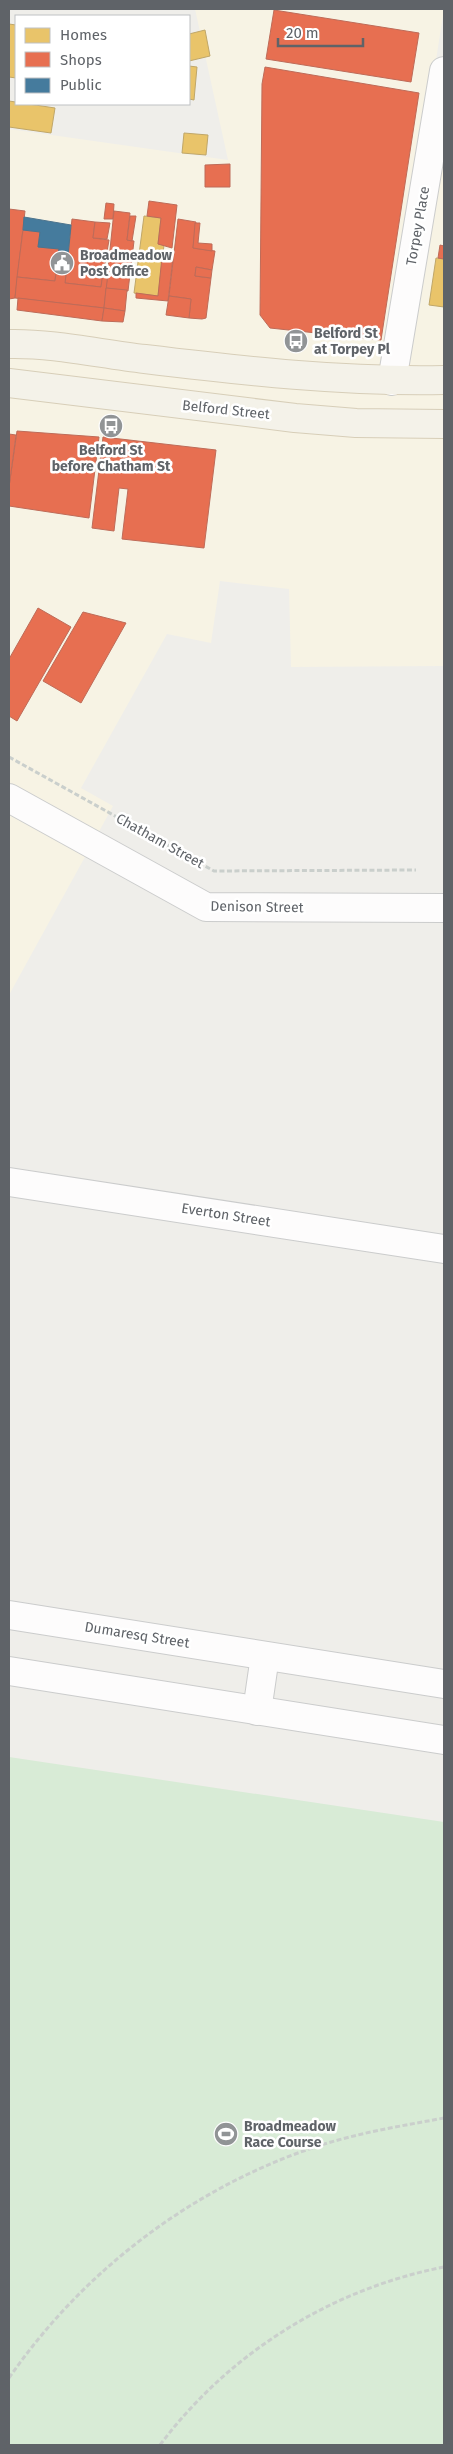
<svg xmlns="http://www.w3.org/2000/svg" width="453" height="2454" viewBox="0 0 453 2454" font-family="'Fira Sans',sans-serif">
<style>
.commercial{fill:#f7f3e4}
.green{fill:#d8ebd6}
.homes{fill:#e9c46a;stroke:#c0a769}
.shops{fill:#e76f51;stroke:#be6b58}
.public{fill:#457b9d;stroke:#4d748d}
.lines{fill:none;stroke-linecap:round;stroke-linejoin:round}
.street-casing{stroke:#cbcccc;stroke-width:30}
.primary-casing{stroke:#d7ceb8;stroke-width:30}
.path{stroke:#cacfcc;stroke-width:3;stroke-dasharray:5 2.5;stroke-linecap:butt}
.street{stroke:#fdfcfc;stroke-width:28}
.primary{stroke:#f4f2e9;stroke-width:28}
.labels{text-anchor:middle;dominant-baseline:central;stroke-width:5;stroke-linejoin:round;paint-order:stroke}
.street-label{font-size:14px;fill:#5f6368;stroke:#fff}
.poi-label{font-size:14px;font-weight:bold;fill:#5f6368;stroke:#fff;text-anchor:start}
</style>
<rect width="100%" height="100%" fill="#efeeea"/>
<!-- commercial -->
<polygon class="commercial" points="195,9 444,9 423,143 444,147 444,666 291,667 289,589 220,581 211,643 167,634 81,788 113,806 9,995 9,129 228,160"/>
<!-- green -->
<polygon class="green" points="9,1757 444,1822 444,2445 9,2445"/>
<!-- homes -->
<g class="homes">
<polygon points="9,24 16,25 16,78 9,77"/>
<polygon points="205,30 210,56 189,61 189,34"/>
<polygon points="189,66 197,67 194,100 189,99"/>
<polygon points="9,101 55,108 51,133 9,127"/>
<polygon points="184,133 208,135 206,155 182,153"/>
<polygon points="144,216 161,218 158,244 164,245 158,296 134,293"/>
<polygon points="436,258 444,259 444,307 429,305"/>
</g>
<!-- shops -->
<g class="shops">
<polygon points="274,10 419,33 411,82 266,59"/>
<polygon points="265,67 419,93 381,340 270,328 260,315 262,84"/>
<polygon points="230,164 230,187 205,187 205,165"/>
<polygon points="149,201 177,205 172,248 158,244 161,218 147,216"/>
<polygon points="106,203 114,204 113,219 104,219"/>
<polygon points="9,209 25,211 15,298 9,299"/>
<polygon points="114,211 130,213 127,240 134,241 128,291 106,288"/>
<polygon points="130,216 136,216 132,241 127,240"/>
<polygon points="72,219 95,222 93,238 109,240 101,287 65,283"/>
<polygon points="178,219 196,222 193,248 215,251 212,270 196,267 195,276 211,278 206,318 202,319 189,318 191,299 169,296"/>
<polygon points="95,222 110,223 107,239 93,238"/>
<polygon points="195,223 200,223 198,243 212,244 212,251 193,248"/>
<polygon points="23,230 40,232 38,247 59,249 55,281 17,277"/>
<polygon points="440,245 444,246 444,259 438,258"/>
<polygon points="162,257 173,258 168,301 136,298 136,293 158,296"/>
<polygon points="57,265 67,266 65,283 101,287 103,272 108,273 104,308 15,298 17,277 55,281"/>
<polygon points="196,267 212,270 211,278 195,276"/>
<polygon points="106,288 127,290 125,311 104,308"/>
<polygon points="169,296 191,299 189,318 166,315"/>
<polygon points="18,298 104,308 102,321 17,310"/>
<polygon points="104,308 125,311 123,322 102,321"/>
<polygon points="17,431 99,437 89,518 9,506 9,487"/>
<polygon points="9,434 16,435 9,487"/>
<polygon points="103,437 216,450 204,548 122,539 128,489 119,488 114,531 92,528"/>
<polygon points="38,608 71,627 17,721 9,716 9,659"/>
<polygon points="83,612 126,623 81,703 43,681"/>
</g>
<!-- public -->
<polygon class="public" points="24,217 71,225 67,266 57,265 59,249 38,247 40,232 23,230"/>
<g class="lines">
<!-- street casing -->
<g class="street-casing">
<g id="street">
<polyline points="392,381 444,71"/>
<polyline points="9,798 206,907 444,908"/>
<polyline points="9,1182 444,1249"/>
<polyline points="9,1615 444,1684"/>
<polyline points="9,1671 444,1740"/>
<polyline points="257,1711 265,1656"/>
</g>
</g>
<!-- primary casing -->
<g class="primary-casing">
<g id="primary">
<path d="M9,344C54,343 100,354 145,359C244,371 344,382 444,380"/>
<polyline points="9,383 295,418 356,423 444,424"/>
</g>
</g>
<!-- path -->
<g class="path">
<polyline points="9,757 214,871 416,870"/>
<path d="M9,2378C83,2271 192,2188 315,2147C357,2133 401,2126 444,2118"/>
<path d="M160,2445C229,2353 331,2289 444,2267"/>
</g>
<!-- street -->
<use href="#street" class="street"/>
<!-- primary -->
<use href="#primary" class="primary"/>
</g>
<!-- icons -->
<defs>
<g id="civic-disc" transform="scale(1.25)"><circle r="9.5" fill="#919496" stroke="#fff"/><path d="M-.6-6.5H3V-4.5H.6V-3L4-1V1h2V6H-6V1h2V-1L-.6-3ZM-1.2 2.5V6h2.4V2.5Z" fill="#fff"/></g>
<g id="bus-disc" transform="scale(1.25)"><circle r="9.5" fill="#919496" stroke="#fff"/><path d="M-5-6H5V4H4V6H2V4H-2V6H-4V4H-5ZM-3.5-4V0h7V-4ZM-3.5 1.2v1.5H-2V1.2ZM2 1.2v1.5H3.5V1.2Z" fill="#fff"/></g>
<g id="stadium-disc" transform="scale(1.25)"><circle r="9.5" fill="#919496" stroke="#fff"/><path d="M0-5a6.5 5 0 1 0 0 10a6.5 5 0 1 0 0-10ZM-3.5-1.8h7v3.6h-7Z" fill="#fff"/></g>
</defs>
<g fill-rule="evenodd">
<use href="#civic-disc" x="62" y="263"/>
<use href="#bus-disc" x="296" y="341"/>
<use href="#bus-disc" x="111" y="426"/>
<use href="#stadium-disc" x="226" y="2134"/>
</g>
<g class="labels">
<!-- street labels -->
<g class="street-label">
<text transform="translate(418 226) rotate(-80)">Torpey Place</text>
<text transform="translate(226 410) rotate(6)">Belford Street</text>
<text transform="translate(160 841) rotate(29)">Chatham Street</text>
<text transform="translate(257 907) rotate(1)">Denison Street</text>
<text transform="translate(226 1215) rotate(9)">Everton Street</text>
<text transform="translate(137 1635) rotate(9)">Dumaresq Street</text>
</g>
<!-- poi labels -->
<g class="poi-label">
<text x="80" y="255">Broadmeadow<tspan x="80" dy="16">Post Office</tspan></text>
<text x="314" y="333">Belford St<tspan x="314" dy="16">at Torpey Pl</tspan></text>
<text x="111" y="450" text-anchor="middle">Belford St<tspan x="111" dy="16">before Chatham St</tspan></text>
<text x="244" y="2126">Broadmeadow<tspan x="244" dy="16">Race Course</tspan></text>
</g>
</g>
<!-- border -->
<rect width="453" height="2454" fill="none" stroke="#5f6368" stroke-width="20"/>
<!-- legend -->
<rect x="15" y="15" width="175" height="90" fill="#ffffff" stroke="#bfc1c3"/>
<rect x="25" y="28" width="25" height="15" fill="#e9c46a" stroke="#bfc1c3"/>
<text x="60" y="40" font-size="15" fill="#5f6368">Homes</text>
<rect x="25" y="52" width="25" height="15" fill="#e76f51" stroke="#bfc1c3"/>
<text x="60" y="65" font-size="15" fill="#5f6368">Shops</text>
<rect x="25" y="78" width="25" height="15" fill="#457b9d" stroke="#bfc1c3"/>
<text x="60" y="90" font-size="15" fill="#5f6368">Public</text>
<!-- scale -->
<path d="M278 38v8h85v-8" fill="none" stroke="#5f6368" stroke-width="2.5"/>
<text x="286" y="38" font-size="15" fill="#5f6368" stroke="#ffffff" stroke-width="4" paint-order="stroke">20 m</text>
</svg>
